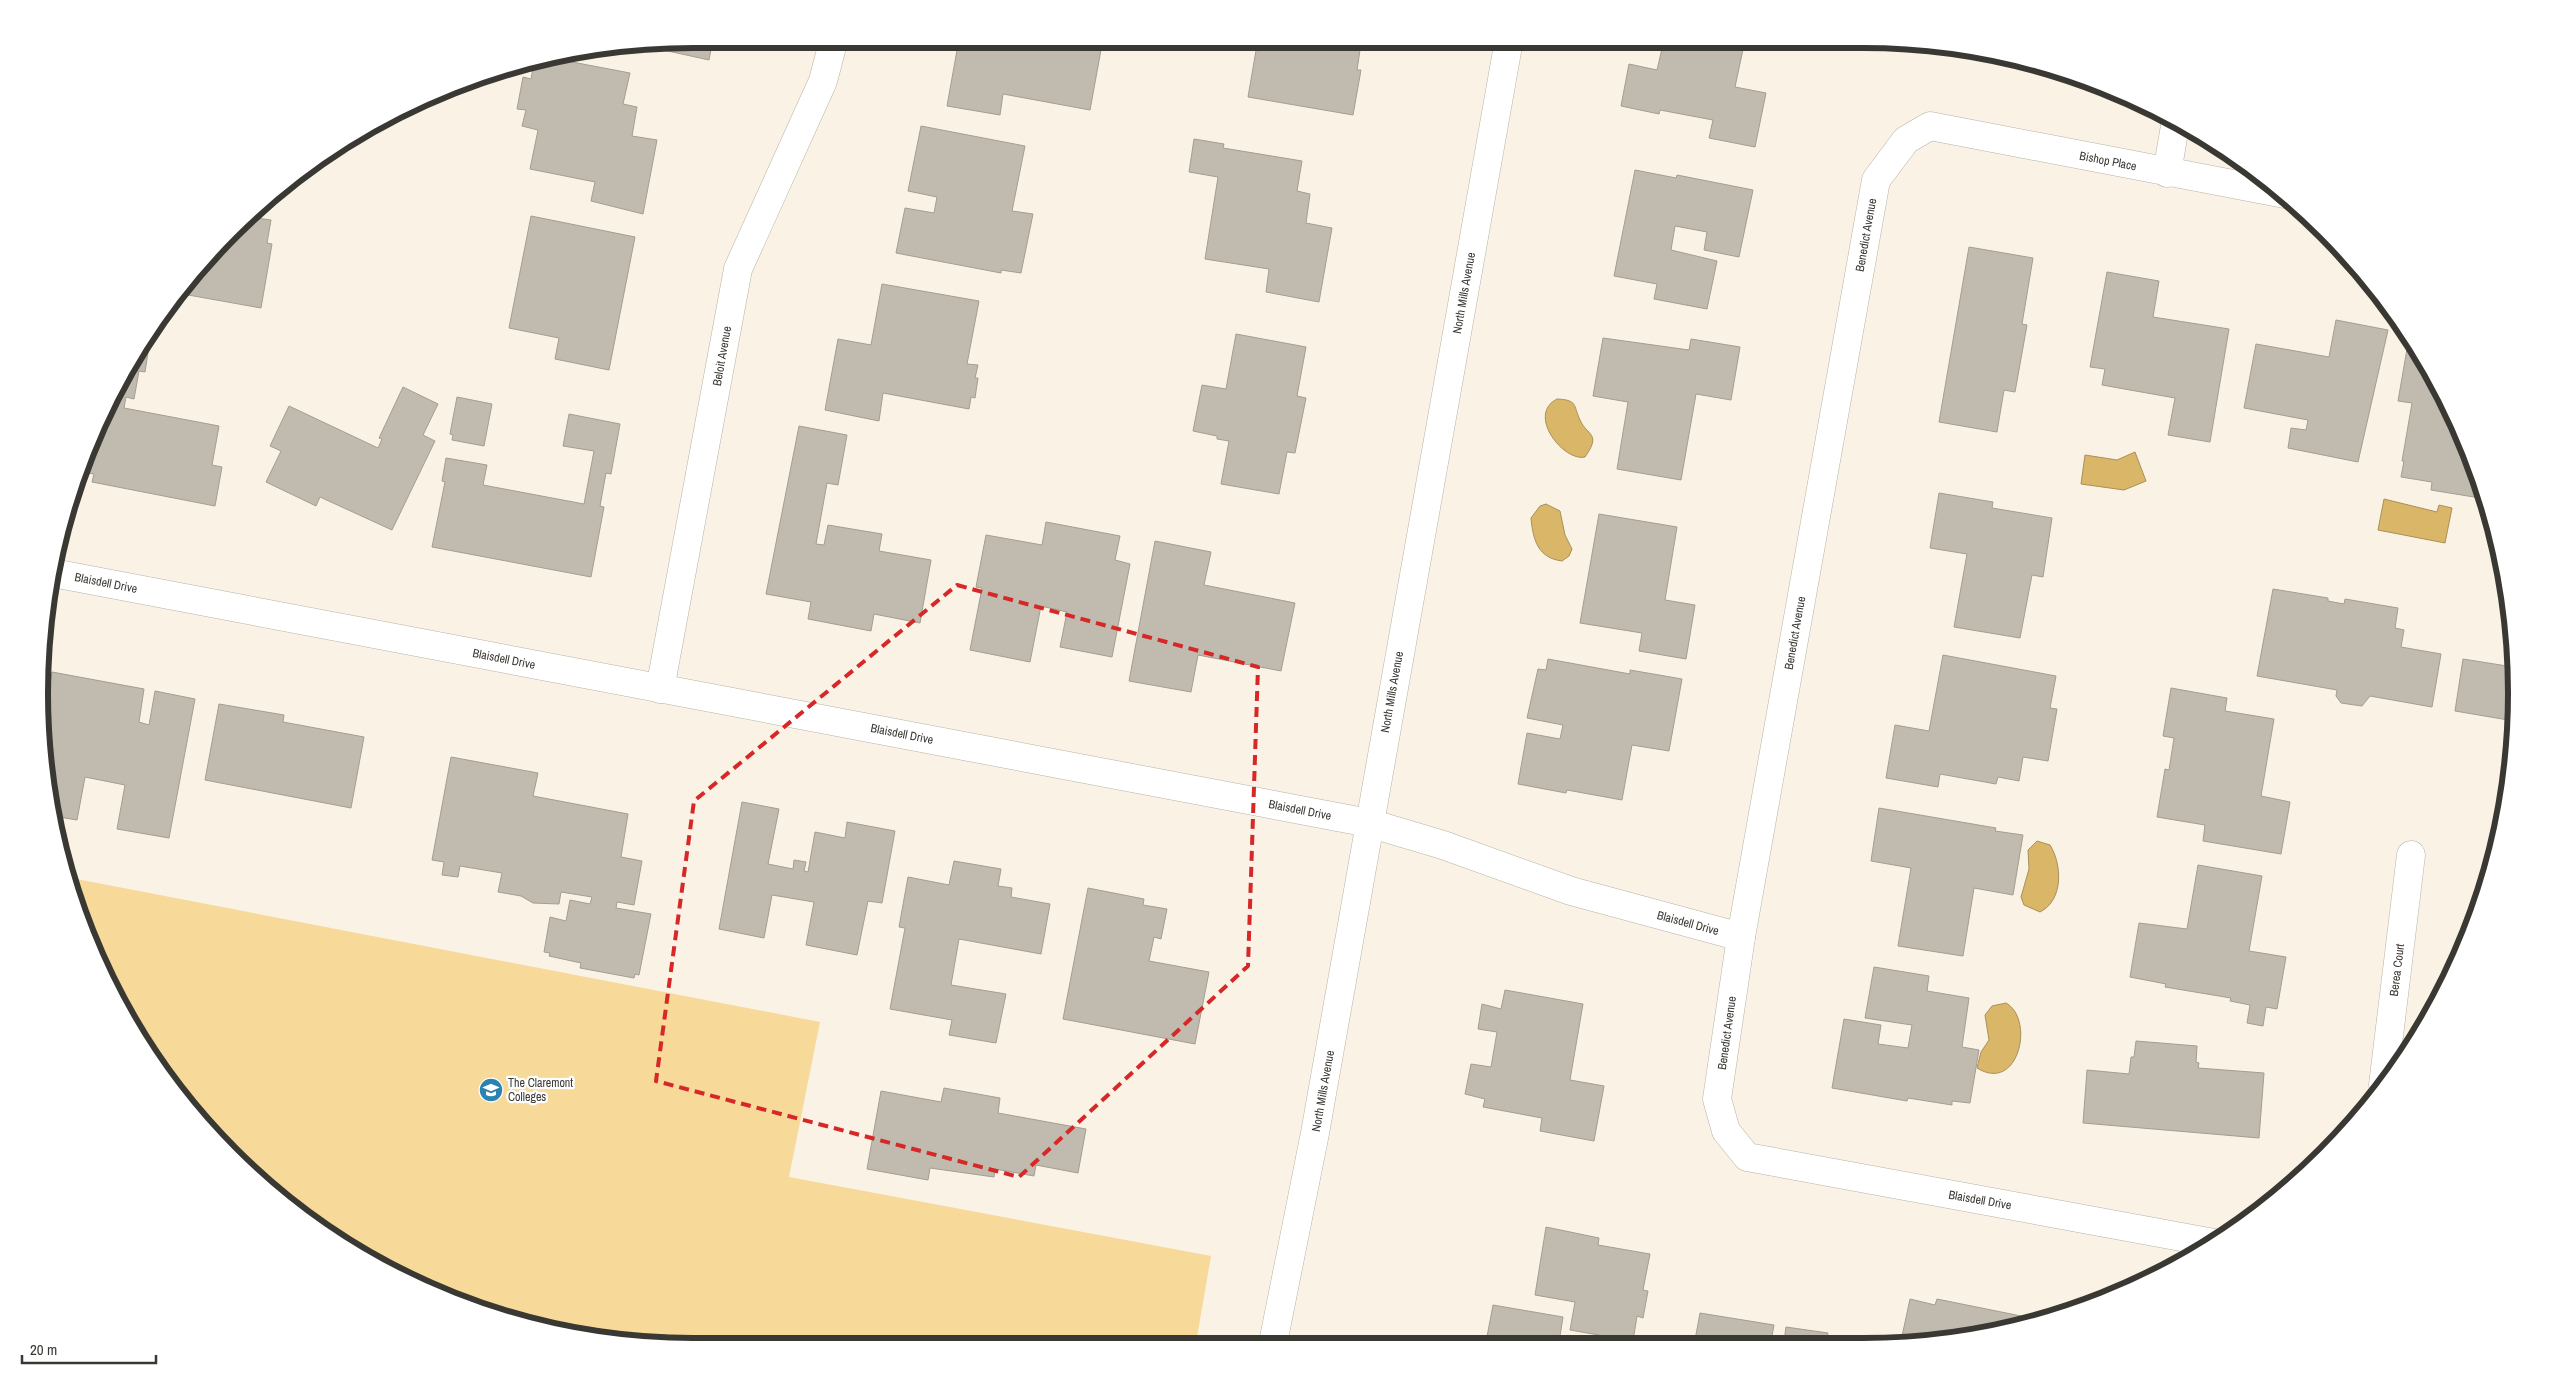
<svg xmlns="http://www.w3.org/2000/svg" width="2556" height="1385" viewBox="0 0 2556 1385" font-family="'Archivo Narrow',sans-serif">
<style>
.green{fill:#f7d999}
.water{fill:#dab668;stroke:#aa9058}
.building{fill:#c1bbaf;stroke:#a39e92}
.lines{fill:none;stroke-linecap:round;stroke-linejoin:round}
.street-casing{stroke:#b8b3a6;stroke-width:29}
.secondary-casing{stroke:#b8b3a6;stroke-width:29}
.street{stroke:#fff;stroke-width:28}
.secondary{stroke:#fff;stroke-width:28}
.marked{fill:none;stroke:#d62828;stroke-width:4;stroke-dasharray:10 6;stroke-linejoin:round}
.labels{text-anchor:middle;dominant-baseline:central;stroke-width:4.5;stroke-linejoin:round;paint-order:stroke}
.street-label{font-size:12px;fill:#3a3833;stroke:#fff}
.poi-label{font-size:12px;fill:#3a3833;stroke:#fff;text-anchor:start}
.rim{fill:none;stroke:#3a3833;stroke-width:6}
</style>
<rect width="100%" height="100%" fill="#f9f2e5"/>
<!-- green -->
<polygon class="green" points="66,877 820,1022 789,1177 1211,1256 1196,1343 650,1345 523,1324 366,1259 294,1211 201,1124 149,1055 89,943"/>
<!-- water -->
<g class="water">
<path d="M1557,399C1578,400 1573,405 1580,420C1587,436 1602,433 1585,457C1564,462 1526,415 1557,399Z"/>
<polygon points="2135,452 2146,481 2124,490 2081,484 2085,455 2117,460"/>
<polygon points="2384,499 2437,512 2439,505 2452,508 2445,543 2378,530"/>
<path d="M1546,504L1560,511L1565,535L1572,549L1569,556L1562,561C1538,558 1533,540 1531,518L1540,506Z"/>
<path d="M2037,841L2050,845C2062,864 2064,900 2040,912L2024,905L2021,897L2029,869L2028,850Z"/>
<path d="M2006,1003C2035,1019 2019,1094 1977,1068L1981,1052L1989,1040L1985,1015L1992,1006Z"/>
</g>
<!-- building -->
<g class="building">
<polygon points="692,39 713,39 709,60 636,44"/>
<polygon points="959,39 1000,42 1001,39 1103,39 1090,110 1003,94 1000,115 947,106"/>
<polygon points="1258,39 1366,40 1364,50 1360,50 1357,70 1361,70 1353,115 1248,97"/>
<polygon points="1664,40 1745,40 1735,87 1766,93 1755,147 1709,138 1713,120 1660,110 1659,114 1621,106 1629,64 1657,70"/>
<polygon points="551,58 630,73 623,104 637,107 632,136 657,140 643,214 591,201 595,182 530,169 538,130 522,126 526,110 517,109 523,77 531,79 534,63 550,66"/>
<polygon points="921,126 1025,146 1012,211 1033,214 1021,273 1001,270 1001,273 896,253 905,208 934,213 937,197 908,191"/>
<polygon points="348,138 347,145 339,144"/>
<polygon points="1194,139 1224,144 1223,148 1302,161 1297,191 1310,194 1306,223 1332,228 1319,302 1266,292 1269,269 1205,259 1218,177 1189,172"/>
<polygon points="1635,170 1676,178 1677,175 1753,190 1739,257 1704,250 1707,232 1675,226 1671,250 1717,261 1707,309 1654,299 1657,284 1614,276"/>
<polygon points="531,216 635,237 609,370 555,359 559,338 509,328"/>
<polygon points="249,217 271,220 267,243 272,244 261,308 177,293 201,261"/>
<polygon points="1969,247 2033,258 2022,324 2027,325 2015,392 2004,390 1997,432 1939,422"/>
<polygon points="2107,272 2159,281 2153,317 2229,329 2210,442 2168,435 2175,398 2102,385 2105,369 2090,367"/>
<polygon points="882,284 979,301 967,364 978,365 975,378 978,378 975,398 971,397 969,409 883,393 879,421 825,410 838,339 871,345"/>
<polygon points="2336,320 2388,330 2358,462 2288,448 2291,428 2306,430 2308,420 2244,408 2256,344 2329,357"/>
<polygon points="152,326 145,372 139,371 134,399 126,397 124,408 219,426 212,465 222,467 215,506 92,482 94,474 81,472 89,442"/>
<polygon points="1236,334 1306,347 1297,396 1306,398 1295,453 1287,452 1279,494 1221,484 1229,441 1217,439 1217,436 1193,431 1202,385 1226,389"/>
<polygon points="1603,338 1689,350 1691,339 1740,347 1731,400 1696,394 1681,480 1617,469 1628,402 1593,396"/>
<polygon points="2407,349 2417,350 2450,403 2486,499 2431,490 2432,482 2401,477 2404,461 2402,461 2412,403 2398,401"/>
<polygon points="403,387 438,404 423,435 435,441 392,530 320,497 316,506 266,482 281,451 270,446 289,406 378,448 382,439 379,438"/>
<polygon points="457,397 492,404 484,446 452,440 453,435 450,434"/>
<polygon points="569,414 620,424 611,474 606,473 600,506 604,507 591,577 432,547 445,482 442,481 446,458 487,465 483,485 584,504 594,451 563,446"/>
<polygon points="799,426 847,435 838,485 827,483 816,544 824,545 828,525 882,534 879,551 931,560 920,623 874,614 871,631 808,619 811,602 766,594"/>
<polygon points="1939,493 1993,502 1992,508 2052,518 2043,577 2032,575 2020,638 1954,627 1967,554 1930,548"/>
<polygon points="1599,514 1677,527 1665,600 1695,605 1686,659 1639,651 1642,633 1580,623"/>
<polygon points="1046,522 1120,536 1115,560 1130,564 1112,657 1060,647 1067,612 1041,606 1030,662 970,650 982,588 976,587 986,535 1042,545"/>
<polygon points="1155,541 1211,552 1204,585 1295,603 1281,671 1198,655 1191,692 1129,681"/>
<polygon points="2273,589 2328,598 2328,601 2344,604 2345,599 2398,608 2395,628 2404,630 2401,647 2441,654 2432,707 2370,696 2362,706 2341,703 2336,696 2337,690 2257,676"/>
<polygon points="2510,649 2516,650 2514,721 2455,711 2463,659 2507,666"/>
<polygon points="1943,655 2056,676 2050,708 2057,709 2048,761 2023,757 2019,781 1998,777 1996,784 1940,774 1938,787 1886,778 1895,725 1929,731"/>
<polygon points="1548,659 1630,674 1630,670 1682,679 1669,751 1632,745 1622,800 1567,790 1566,793 1518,784 1527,733 1560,739 1563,725 1527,718 1538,669 1546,670"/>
<polygon points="52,672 144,689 139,722 149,725 155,691 195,699 169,838 117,829 125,785 85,777 77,820 53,816 40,736"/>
<polygon points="2171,688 2227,698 2225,711 2274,719 2261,796 2290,802 2281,854 2203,841 2205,825 2157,817 2165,769 2169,770 2174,738 2163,736"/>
<polygon points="219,704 284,715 283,722 364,737 351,808 205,780"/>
<polygon points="451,757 538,773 533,796 628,814 621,857 642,861 634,905 617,902 616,908 651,914 639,975 635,974 634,978 580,968 581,963 549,956 550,953 544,952 550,917 566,921 570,900 590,904 592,897 561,892 559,904 533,903 521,896 498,892 502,873 460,866 458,877 442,875 444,862 432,860"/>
<polygon points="742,802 779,809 768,864 793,869 794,860 806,862 804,871 808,872 815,832 845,838 847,822 895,831 882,903 868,901 857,955 806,945 814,902 772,895 764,938 719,929"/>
<polygon points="1879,808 1996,828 1995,831 2023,835 2013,895 1974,888 1963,956 1898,946 1911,868 1871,861"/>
<polygon points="954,861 1001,869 998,886 1012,888 1011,897 1050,904 1041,954 959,939 951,985 1006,994 996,1043 949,1035 952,1020 890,1009 905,928 899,927 908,877 949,885"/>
<polygon points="2198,865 2262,876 2249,951 2286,957 2277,1009 2266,1007 2263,1026 2247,1023 2250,1005 2230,1001 2231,998 2165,987 2166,984 2130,977 2139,923 2187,929"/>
<polygon points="1088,888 1144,899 1143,905 1167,909 1161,939 1154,937 1149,961 1209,972 1195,1044 1063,1019"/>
<polygon points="1874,967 1929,976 1927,991 1969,998 1962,1047 1979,1050 1970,1103 1952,1101 1952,1105 1908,1098 1907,1101 1832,1088 1844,1019 1881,1025 1878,1044 1908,1048 1912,1025 1865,1018"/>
<polygon points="1505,990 1583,1004 1570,1080 1604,1086 1594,1141 1540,1131 1542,1118 1483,1107 1485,1099 1465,1094 1471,1064 1491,1067 1497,1032 1478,1029 1482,1004 1501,1009"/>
<polygon points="2136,1041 2197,1046 2196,1062 2199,1063 2198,1068 2264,1073 2259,1138 2083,1123 2087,1070 2129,1074 2131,1057 2134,1057"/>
<polygon points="944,1088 1000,1098 998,1113 1086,1129 1078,1173 1036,1165 1034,1176 995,1169 994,1177 930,1168 928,1180 867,1169 881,1091 941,1102"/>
<polygon points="1546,1227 1599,1238 1598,1245 1650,1254 1643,1290 1648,1291 1643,1318 1637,1316 1633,1341 1570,1330 1575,1302 1535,1295"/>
<polygon points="1910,1299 1935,1305 1937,1299 2021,1316 2020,1321 1949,1341 1901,1341"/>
<polygon points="1493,1305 1563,1317 1559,1342 1486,1342"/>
<polygon points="1700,1313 1774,1325 1771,1341 1671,1342 1672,1337 1695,1340"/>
<polygon points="1786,1327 1828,1333 1826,1341 1828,1341 1784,1341"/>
</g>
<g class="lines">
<!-- street casing -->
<g class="street-casing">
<g id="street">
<polyline points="2167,173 2176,120"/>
<polyline points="53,573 1369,823 1443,845 1571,891 1741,937"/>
<polyline points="660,689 738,269 823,81 834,39"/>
<polyline points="2383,1085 2411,855"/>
<polyline points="2214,1243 1747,1157 1726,1131 1717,1099 1741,937 1876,180 1906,140 1930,126 2285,194"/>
</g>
</g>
<!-- secondary casing -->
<g class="secondary-casing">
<polyline id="secondary" points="1273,1343 1315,1133 1509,40"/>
</g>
<!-- street -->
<use href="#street" class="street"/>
<!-- secondary -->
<use href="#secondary" class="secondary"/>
</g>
<!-- marked area -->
<path class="marked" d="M957,585L1258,667L1248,966L1019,1177L656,1081L694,801Z"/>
<!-- icons -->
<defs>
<g id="university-disc" transform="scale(1.25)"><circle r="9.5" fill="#2c82b1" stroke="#fff"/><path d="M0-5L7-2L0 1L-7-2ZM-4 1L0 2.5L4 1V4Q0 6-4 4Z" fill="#fff"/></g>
</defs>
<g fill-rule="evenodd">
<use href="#university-disc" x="491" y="1090"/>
</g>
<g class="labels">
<!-- street labels -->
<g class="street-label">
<text transform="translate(2108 161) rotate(11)">Bishop Place</text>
<text transform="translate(1866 235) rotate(-80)">Benedict Avenue</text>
<text transform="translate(1464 293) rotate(-80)">North Mills Avenue</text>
<text transform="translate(722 356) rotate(-80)">Beloit Avenue</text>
<text transform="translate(106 583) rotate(11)">Blaisdell Drive</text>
<text transform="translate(1795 633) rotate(-80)">Benedict Avenue</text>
<text transform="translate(504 659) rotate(11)">Blaisdell Drive</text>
<text transform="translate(1392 692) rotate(-80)">North Mills Avenue</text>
<text transform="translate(902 734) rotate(11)">Blaisdell Drive</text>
<text transform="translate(1300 810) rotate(11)">Blaisdell Drive</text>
<text transform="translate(1688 923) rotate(15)">Blaisdell Drive</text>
<text transform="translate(2397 970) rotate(-83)">Berea Court</text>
<text transform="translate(1727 1033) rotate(-82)">Benedict Avenue</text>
<text transform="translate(1323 1091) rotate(-80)">North Mills Avenue</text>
<text transform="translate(1980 1200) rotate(10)">Blaisdell Drive</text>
</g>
<!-- poi labels -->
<g class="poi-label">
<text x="508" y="1083">The Claremont<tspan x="508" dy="14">Colleges</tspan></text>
</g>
</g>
<!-- crop -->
<path d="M0 0H2556V1385H0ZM693 48H1863A645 645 0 0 1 2508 693V693A645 645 0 0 1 1863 1338H693A645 645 0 0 1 48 693V693A645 645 0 0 1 693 48Z" fill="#fff" fill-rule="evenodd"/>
<path class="rim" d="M693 48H1863A645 645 0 0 1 2508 693V693A645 645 0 0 1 1863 1338H693A645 645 0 0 1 48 693V693A645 645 0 0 1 693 48Z"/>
<!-- scale -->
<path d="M22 1355v8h134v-8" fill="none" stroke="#3a3833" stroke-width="2.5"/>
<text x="30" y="1355" font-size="15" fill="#3a3833" stroke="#ffffff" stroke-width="4" paint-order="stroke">20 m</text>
</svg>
